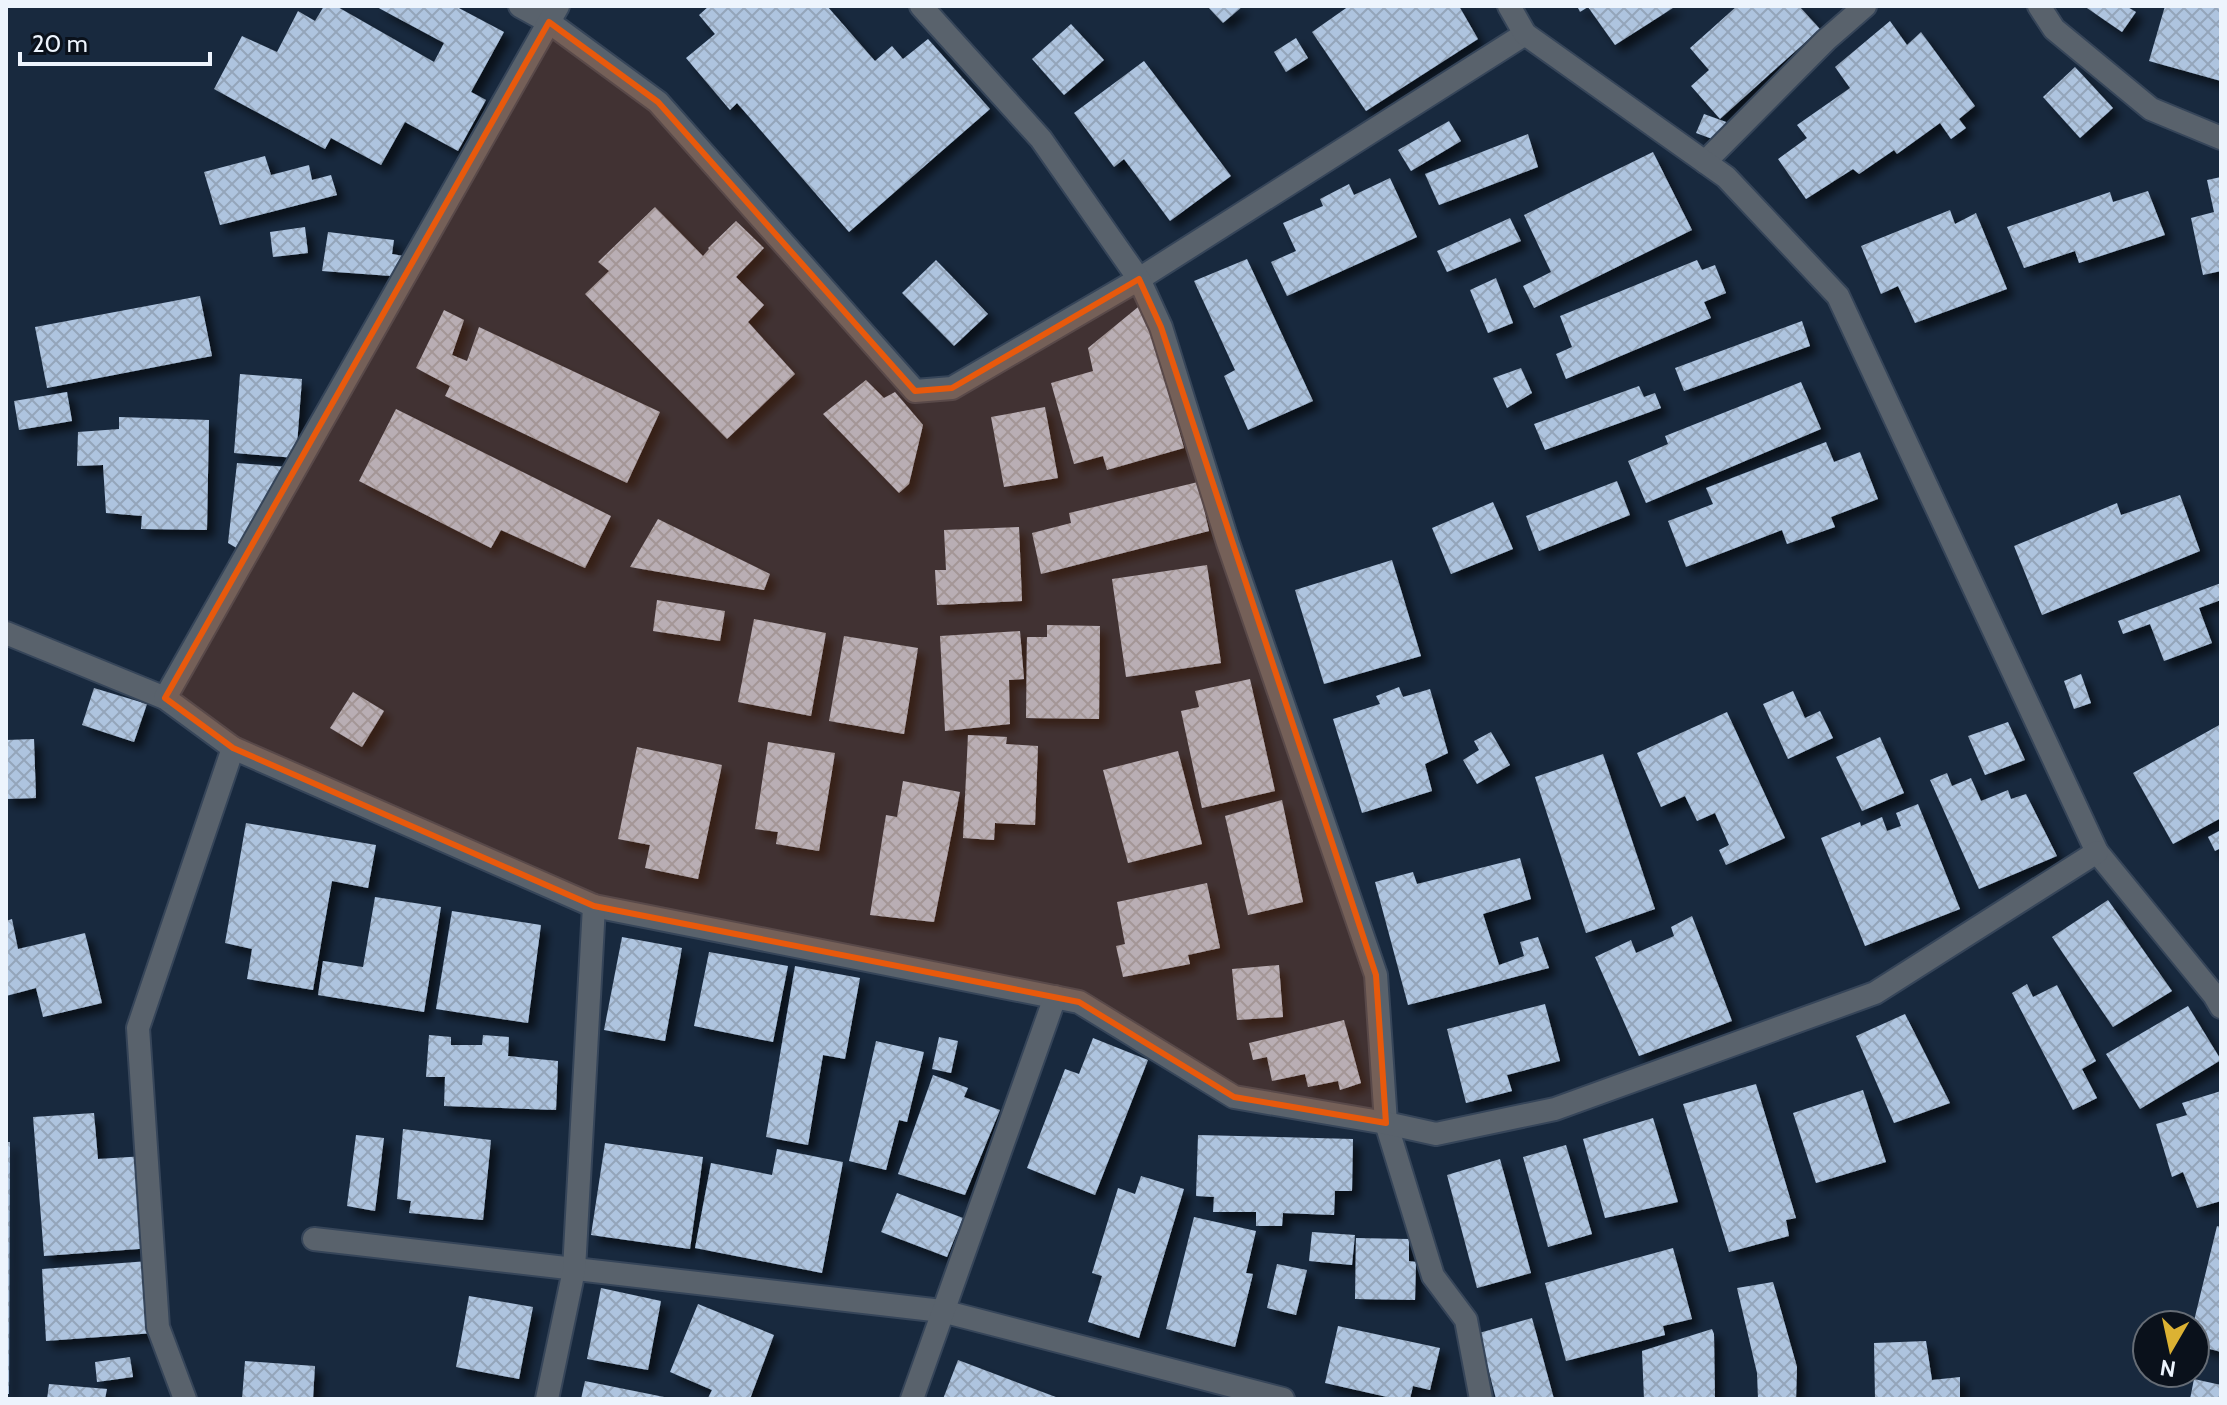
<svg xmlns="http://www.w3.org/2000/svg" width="2227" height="1405" viewBox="0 0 2227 1405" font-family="Cabin,sans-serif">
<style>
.building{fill:url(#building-cross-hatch);filter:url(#shadow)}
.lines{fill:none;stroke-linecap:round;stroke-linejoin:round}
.service-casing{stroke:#364559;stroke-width:26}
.minor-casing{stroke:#364559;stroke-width:26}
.service{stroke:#59626c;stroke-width:22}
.minor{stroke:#59626c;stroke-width:22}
.marked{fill:#e8590c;fill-opacity:0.2;stroke:#e8590c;stroke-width:6;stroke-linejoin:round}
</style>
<defs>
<pattern id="building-cross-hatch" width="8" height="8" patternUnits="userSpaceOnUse" patternTransform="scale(2)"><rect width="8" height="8" fill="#aec4df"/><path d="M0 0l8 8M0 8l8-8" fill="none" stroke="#94a5ba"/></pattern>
<filter id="shadow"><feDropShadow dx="7" dy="7" stdDeviation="4" flood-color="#0009"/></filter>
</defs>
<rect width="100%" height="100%" fill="#18293e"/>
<!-- building -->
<g class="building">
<polygon points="324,6 336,6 434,62 444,43 375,6 455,6 504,32 471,92 486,100 458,151 405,122 381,165 331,138 325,149 214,89 242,36 277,52 298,11 315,21"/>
<polygon points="709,6 827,6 875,61 892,46 903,59 928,39 990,109 849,232 737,103 730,110 686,58 715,34 699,15"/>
<polygon points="1207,6 1243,6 1223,23"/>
<polygon points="1349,6 1459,6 1478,39 1366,111 1312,32"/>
<polygon points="1577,6 1676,6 1615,45 1588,7 1580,12"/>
<polygon points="1737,6 1799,6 1820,29 1720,119 1691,86 1709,70 1690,48"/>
<polygon points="2084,6 2126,6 2136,12 2122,32"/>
<polygon points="2165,6 2221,6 2221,81 2149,61"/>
<polygon points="1890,21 1907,45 1921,32 1975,106 1959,119 1966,128 1951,139 1940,123 1897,154 1894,150 1859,174 1853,169 1806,199 1778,159 1807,138 1797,125 1850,88 1835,67"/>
<polygon points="1071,24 1104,60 1064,95 1032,59"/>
<polygon points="1296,38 1308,58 1286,72 1274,52"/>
<polygon points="1144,61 1231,176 1170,221 1124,159 1114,167 1074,113"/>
<polygon points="2075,67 2113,108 2080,138 2043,97"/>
<polygon points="1704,114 1726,122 1718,141 1696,133"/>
<polygon points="1449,121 1461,141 1411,171 1398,150"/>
<polygon points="1528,134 1538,167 1439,205 1425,174"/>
<polygon points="1653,152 1692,230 1534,308 1523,286 1551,272 1524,215"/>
<polygon points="265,156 271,175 309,165 312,180 331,175 337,195 220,225 204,172"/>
<polygon points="2221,177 2221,271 2203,275 2191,218 2214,212 2207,180"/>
<polygon points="1390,178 1417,237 1287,296 1271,262 1296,251 1283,223 1323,206 1320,199 1349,184 1354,195"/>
<polygon points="2148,191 2165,235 2079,263 2075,251 2024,268 2007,227 2110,192 2113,202"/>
<polygon points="655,207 703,256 709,249 708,248 736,221 764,248 736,277 764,305 748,322 795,374 727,439 585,294 609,271 598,262"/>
<polygon points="1950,210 1955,224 1976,213 2007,289 1915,323 1898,286 1881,294 1861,246"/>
<polygon points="1510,218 1521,241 1447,272 1437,251"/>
<polygon points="305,227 308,253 273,257 270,232"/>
<polygon points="328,232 394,240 392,254 404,256 391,276 322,271"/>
<polygon points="1247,259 1313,401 1248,430 1224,376 1235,370 1194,281"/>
<polygon points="936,260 988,314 954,346 902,293"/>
<polygon points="1697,260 1702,270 1715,265 1726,293 1704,302 1711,318 1566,379 1556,354 1572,347 1560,316"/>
<polygon points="1496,278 1513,323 1488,333 1470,290"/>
<polygon points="200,296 212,356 47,388 35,327"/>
<polygon points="1143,303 1184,448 1107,470 1103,456 1074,464 1051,383 1093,371 1088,348"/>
<polygon points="444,310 464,320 452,355 467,361 479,327 660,412 627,483 445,396 450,386 416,368"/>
<polygon points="1802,321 1810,346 1684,391 1675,368"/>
<polygon points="1521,368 1532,393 1507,408 1493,378"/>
<polygon points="240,374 302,379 296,458 234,453"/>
<polygon points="866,380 884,398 895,392 923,425 909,484 899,493 823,414"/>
<polygon points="1801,382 1821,429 1646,503 1628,461 1668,444 1665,436"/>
<polygon points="1639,386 1644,397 1655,393 1661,408 1545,450 1534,424"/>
<polygon points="67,392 72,421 19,430 14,401"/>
<polygon points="1045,407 1058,478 1004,487 991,417"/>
<polygon points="396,409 611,516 585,568 501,530 491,548 359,481"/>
<polygon points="119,417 209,420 207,530 141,529 142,516 106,513 103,465 77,466 78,432 119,429"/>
<polygon points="1826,442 1834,462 1860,452 1878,499 1831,517 1835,527 1787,544 1782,530 1686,567 1668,521 1713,504 1706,488"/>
<polygon points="237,463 288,467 240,550 228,543"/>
<polygon points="1617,481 1630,515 1539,551 1526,516"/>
<polygon points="1198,482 1209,531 1041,574 1032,533 1071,523 1069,513"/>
<polygon points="2180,495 2200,551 2042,615 2014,546 2117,503 2121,515"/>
<polygon points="1493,502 1513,549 1451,574 1432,528"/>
<polygon points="658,519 770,574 764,590 630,567"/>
<polygon points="1019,527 1022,601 937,605 935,570 946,570 944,530"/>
<polygon points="1392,560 1421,656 1324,684 1295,590"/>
<polygon points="1207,565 1221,663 1126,677 1112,579"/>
<polygon points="2221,583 2221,600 2199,608 2212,643 2164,661 2150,624 2123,634 2118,621"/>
<polygon points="657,600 725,611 720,641 653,631"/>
<polygon points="754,619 826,633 811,716 738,702"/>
<polygon points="1047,625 1100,626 1099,719 1026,718 1027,637 1047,637"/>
<polygon points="1020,631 1024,679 1009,680 1010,724 945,731 940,636"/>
<polygon points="844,636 918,648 904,734 829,721"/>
<polygon points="2081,674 2091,703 2074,709 2064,681"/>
<polygon points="1250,679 1275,791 1202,808 1181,711 1199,707 1195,691"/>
<polygon points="1399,687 1403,697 1430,689 1448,753 1425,764 1432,791 1362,813 1333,719 1380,704 1376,696"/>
<polygon points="94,688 147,704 134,742 82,725"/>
<polygon points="1793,691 1805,718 1820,711 1833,738 1788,759 1763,704"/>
<polygon points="353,692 384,711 362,747 330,728"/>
<polygon points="1727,712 1785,838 1726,865 1719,850 1729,845 1715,813 1697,821 1685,796 1661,807 1637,753"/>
<polygon points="2008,722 2025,760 1985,775 1968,736"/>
<polygon points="2221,724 2221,818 2173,844 2133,773"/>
<polygon points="1491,732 1510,765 1477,784 1463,760 1479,750 1474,741"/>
<polygon points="968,735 1007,737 1006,744 1038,746 1035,825 995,823 994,840 963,838"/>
<polygon points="1880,737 1904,793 1862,811 1836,757"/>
<polygon points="34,739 36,798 6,799 6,740"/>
<polygon points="768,742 835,753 819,851 776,844 778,832 755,829"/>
<polygon points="637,747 722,765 698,879 645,868 650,845 618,839"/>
<polygon points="1178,751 1202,844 1128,863 1103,770"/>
<polygon points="1603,754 1655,909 1586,933 1535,777"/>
<polygon points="1947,773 1952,786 1971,778 1981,801 2008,790 2011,799 2026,794 2057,856 1979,889 1930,780"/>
<polygon points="903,781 960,792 934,922 870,915 886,815 897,817"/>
<polygon points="1282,800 1303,902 1248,915 1225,816"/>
<polygon points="1918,804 1960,909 1865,946 1821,838 1860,822 1861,826 1882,817 1887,831 1901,826 1896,813"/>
<polygon points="246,823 376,845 368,888 332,881 313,990 247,979 252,949 225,943"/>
<polygon points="2221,830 2221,848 2215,851 2208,837"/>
<polygon points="1520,858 1531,899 1483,914 1499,965 1524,956 1520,942 1538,937 1549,968 1408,1005 1375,882 1413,872 1417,884"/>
<polygon points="1207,883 1220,948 1188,955 1190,964 1123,977 1116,946 1125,944 1117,902"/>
<polygon points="375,897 441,907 424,1012 318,995 323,961 363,967"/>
<polygon points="2108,900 2172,991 2113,1027 2052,937"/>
<polygon points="452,911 541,925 528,1023 436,1009"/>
<polygon points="1692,916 1732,1021 1639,1056 1595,957 1631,940 1636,953 1674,936 1671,927"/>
<polygon points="12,919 18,949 85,933 102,1003 43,1017 36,988 6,996 6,921"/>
<polygon points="622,937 682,948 665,1041 604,1030"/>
<polygon points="709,952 788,966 773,1042 694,1026"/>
<polygon points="1279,965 1283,1017 1237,1020 1232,969"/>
<polygon points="795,966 860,978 845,1059 823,1055 808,1145 766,1137"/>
<polygon points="2027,984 2033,997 2057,985 2096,1061 2082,1069 2097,1098 2073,1110 2012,993"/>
<polygon points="1545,1004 1560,1061 1507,1075 1512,1091 1466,1103 1447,1029"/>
<polygon points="2188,1006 2221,1060 2140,1109 2106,1054"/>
<polygon points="1905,1014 1950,1103 1894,1123 1856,1036"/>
<polygon points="1344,1020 1361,1083 1340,1090 1338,1081 1308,1087 1305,1074 1272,1081 1267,1057 1253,1060 1249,1043"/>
<polygon points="429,1035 451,1037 451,1045 482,1045 483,1035 509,1037 508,1056 558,1061 556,1110 444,1106 445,1077 426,1077"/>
<polygon points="939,1037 958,1041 951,1073 932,1069"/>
<polygon points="1093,1038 1148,1060 1095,1195 1027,1168 1065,1069 1079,1074"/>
<polygon points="876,1041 924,1052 907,1122 899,1120 886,1170 849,1161"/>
<polygon points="933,1075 968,1088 964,1097 1000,1110 965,1195 898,1174"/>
<polygon points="1756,1084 1796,1218 1786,1220 1789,1236 1729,1252 1683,1104"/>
<polygon points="1863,1090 1886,1162 1816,1183 1793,1113"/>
<polygon points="2221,1091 2221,1201 2197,1208 2183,1172 2172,1177 2156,1124 2187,1115 2182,1103"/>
<polygon points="94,1113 98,1159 145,1156 152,1248 44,1256 33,1117"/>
<polygon points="1653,1118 1678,1202 1605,1218 1583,1139"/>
<polygon points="403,1129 491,1140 483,1220 409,1213 411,1201 397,1199"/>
<polygon points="356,1135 384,1138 375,1211 347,1206"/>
<polygon points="1198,1135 1353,1139 1352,1191 1335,1191 1334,1215 1283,1213 1282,1226 1256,1226 1256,1212 1213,1212 1214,1197 1196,1196"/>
<polygon points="6,1142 10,1142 9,1394 6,1394"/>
<polygon points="605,1143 703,1157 690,1249 591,1235"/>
<polygon points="1566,1145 1592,1234 1548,1247 1523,1157"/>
<polygon points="777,1149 843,1162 822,1273 695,1248 711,1163 772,1175"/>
<polygon points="1500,1159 1531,1273 1477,1288 1447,1175"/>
<polygon points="1141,1176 1184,1189 1139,1338 1088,1322 1102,1276 1092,1273 1118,1188 1135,1194"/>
<polygon points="897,1193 963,1218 947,1257 881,1232"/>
<polygon points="1194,1217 1256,1231 1246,1273 1253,1274 1235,1347 1166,1329"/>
<polygon points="2217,1226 2221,1227 2221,1352 2195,1345 2195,1325 2193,1325"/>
<polygon points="1312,1232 1355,1235 1352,1265 1309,1261"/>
<polygon points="1356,1238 1409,1239 1409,1261 1416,1262 1415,1300 1355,1299"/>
<polygon points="1673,1248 1692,1319 1663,1326 1665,1335 1566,1361 1545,1283"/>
<polygon points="149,1261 154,1333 46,1341 42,1269"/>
<polygon points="1277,1264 1307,1270 1296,1315 1267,1308"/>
<polygon points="1773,1282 1797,1367 1796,1399 1758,1399 1757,1373 1737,1288"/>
<polygon points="601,1288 661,1301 648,1370 587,1359"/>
<polygon points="469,1296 533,1307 519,1379 456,1367"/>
<polygon points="698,1304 774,1335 750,1399 712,1399 708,1398 712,1390 670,1372"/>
<polygon points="1532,1318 1554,1399 1496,1399 1479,1333"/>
<polygon points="1338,1326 1440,1348 1430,1390 1413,1386 1410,1399 1396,1399 1325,1383"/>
<polygon points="1712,1329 1714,1334 1715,1399 1644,1399 1642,1351"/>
<polygon points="1926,1341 1932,1380 1960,1377 1960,1399 1875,1399 1874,1343"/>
<polygon points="130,1357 133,1377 97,1382 95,1362"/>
<polygon points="958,1360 1061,1399 943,1399"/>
<polygon points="245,1361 315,1366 313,1399 242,1399"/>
<polygon points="2194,1379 2221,1385 2221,1399 2190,1399"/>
<polygon points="585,1381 669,1398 669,1399 581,1399"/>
<polygon points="49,1384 107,1389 105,1399 47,1399"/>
</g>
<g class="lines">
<!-- service casing -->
<g class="service-casing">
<g id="service">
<polyline points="2039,6 2054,29 2151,109 2221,138"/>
<polyline points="1705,162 1826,40 1865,6"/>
</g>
</g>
<!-- minor casing -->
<g class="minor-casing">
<g id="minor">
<polyline points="520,6 549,22 658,102 915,391 952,388 1139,279 1525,34"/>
<polyline points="921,6 1041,139 1139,279 1161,327 1228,543 1376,975 1386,1123 1433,1276 1466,1320 1481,1399"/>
<polyline points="1509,6 1525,34 1726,177 1838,296 2097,852 2214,995 2221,1007"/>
<polyline points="6,633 165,698 233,748 594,906 1079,1002 1234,1097 1386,1123 1436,1134 1555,1109 1875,993 2097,852"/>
<polyline points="165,698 558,6"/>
<polyline points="314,1239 942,1311 1283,1399"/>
<polyline points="185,1399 158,1327 138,1028 233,748"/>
<polyline points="547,1399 574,1270 594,906"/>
<polyline points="912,1399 1055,997"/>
</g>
</g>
<!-- service -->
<use href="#service" class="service"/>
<!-- minor -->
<use href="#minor" class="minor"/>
</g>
<!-- marked area -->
<path class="marked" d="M549,22L658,102L915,391L952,388L1139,279L1161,327L1376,975L1386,1123L1234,1097L1079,1002L594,906L233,748L165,698Z"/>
<!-- border -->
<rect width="2227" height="1405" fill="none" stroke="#edf4fd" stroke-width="16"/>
<!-- north arrow -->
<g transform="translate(2171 1349) rotate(189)"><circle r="38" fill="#0a111b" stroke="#656c75" stroke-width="2"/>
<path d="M0-6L14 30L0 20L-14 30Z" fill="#dcb233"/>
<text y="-12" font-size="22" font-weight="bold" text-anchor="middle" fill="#edf4fd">N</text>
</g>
<!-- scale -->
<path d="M20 52v12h190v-12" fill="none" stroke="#edf4fd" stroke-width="4"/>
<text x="32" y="52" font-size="24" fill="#edf4fd" stroke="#0a111b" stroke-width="6" paint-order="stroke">20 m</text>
</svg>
